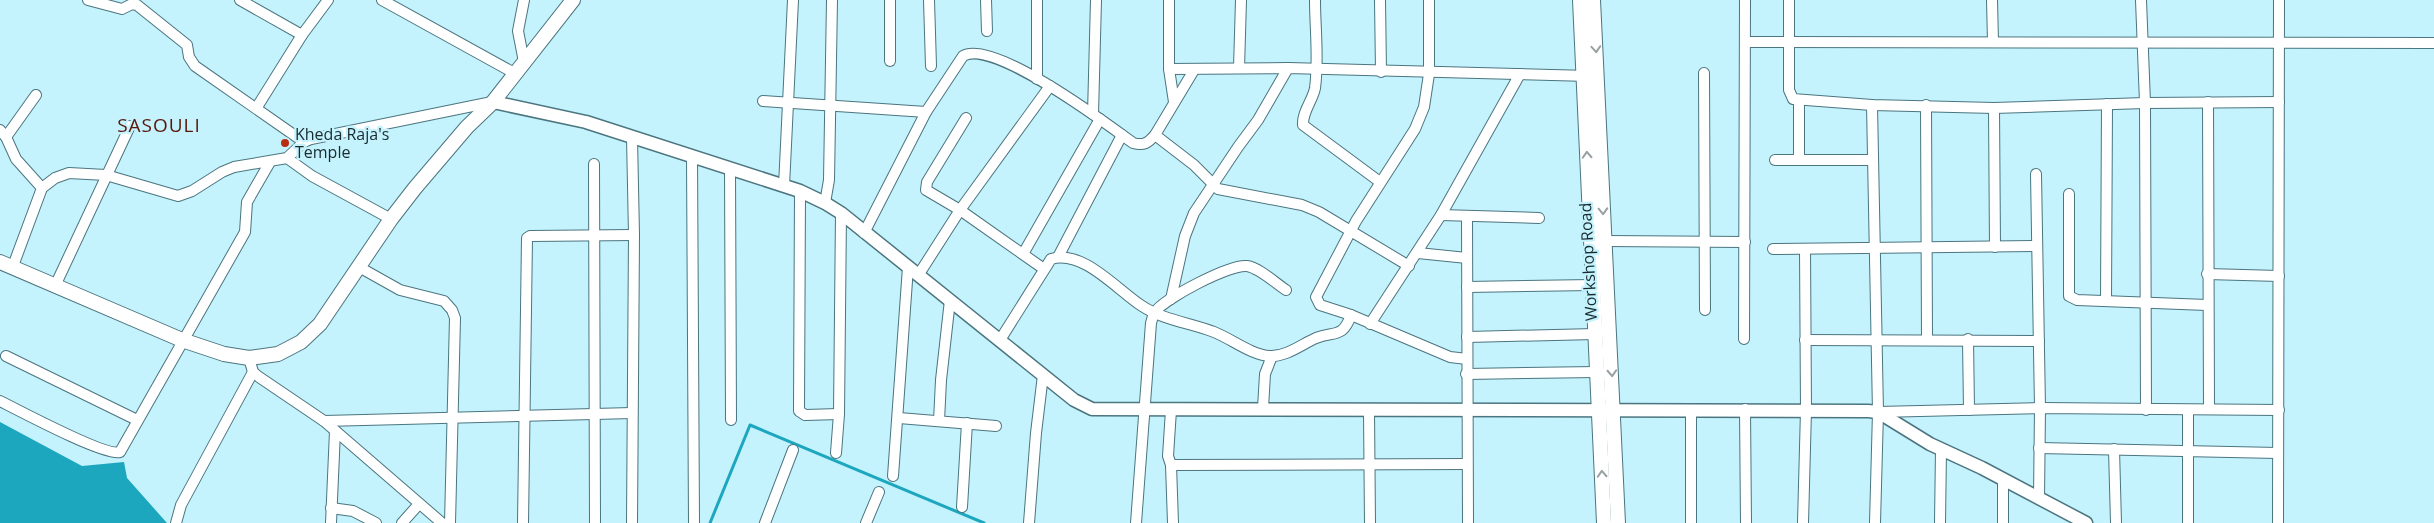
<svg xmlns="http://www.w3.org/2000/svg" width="2434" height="523" viewBox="0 0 2434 523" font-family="'Open Sans',sans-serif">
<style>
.water{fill:#1ca7bf}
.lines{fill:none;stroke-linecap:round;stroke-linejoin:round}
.stream{stroke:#1ca7bf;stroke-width:3}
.minor-casing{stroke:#4b757f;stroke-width:12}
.tertiary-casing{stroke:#4b757f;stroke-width:15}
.secondary-casing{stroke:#4b757f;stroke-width:16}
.minor{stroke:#fff;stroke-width:10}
.tertiary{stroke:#fff;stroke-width:12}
.secondary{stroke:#fff;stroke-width:14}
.oneway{stroke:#98a0a1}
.poi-dot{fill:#b82d0c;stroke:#c4f2fd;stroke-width:2}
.labels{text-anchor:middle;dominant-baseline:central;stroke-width:4.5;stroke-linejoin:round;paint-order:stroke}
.poi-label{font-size:16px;fill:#192b2f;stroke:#c4f2fd;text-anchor:start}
.street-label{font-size:16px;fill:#192b2f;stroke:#c4f2fd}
.quarter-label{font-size:19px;letter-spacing:1px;fill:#591609;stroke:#c4f2fd}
</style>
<rect width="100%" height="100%" fill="#c4f2fd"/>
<!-- water -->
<polygon class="water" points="0,422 82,466 124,462 127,478 167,523 0,523"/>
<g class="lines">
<!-- stream -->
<polyline class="stream" points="710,523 750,425 984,523"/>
<!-- minor casing -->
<g class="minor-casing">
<g id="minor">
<polyline points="88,0 122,9 132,4 137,5 187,45 189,57 195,66 304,142"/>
<polyline points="240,0 302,35"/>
<polyline points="382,0 516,74"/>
<polyline points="524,0 518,31 524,62"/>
<polyline points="929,0 931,66"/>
<polyline points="986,0 987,31"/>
<polyline points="1169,0 1169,69 1174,102"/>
<path d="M1315,0C1315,28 1319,60 1315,88C1313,100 1302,112 1303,125L1380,182"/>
<polyline points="1380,0 1381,72"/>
<polyline points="1429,0 1429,74 1424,107 1415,129 1356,221 1316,297 1320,305 1351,315 1450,357 1467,359"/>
<polyline points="1789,0 1789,90 1793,99 1872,105 1994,108 2145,103 2279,102"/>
<polyline points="1992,0 1993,42"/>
<polyline points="2141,0 2145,103 2146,410"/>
<polyline points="1746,42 2434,43"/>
<polyline points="890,61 890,0"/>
<polyline points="1239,68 1241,0"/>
<polyline points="1169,69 1288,68 1589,76"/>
<polyline points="1704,73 1705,310"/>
<polyline points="1037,79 1037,0"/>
<polyline points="763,101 926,112"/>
<polyline points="2208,102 2209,409"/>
<polyline points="1872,105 1878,412 1875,523"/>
<polyline points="1926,105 1927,339"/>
<polyline points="257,107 302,35 328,0"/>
<polyline points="1994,108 1995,247"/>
<polyline points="1093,114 1096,0"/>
<polyline points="966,118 927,182 926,190 960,210 1044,269"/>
<polyline points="0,130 6,137 16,159 42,188"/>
<polyline points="1155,135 1194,165 1218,189 1302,205 1319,212 1409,266"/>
<polyline points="6,137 36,95"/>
<polyline points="632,137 634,235 632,523"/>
<polyline points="692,156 694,523"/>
<polyline points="287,158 312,176 391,219"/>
<polyline points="1775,160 1872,160"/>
<polyline points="1799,160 1799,100"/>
<polyline points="594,164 595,523"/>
<polyline points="730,169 731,420"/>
<polyline points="2036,174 2040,408 2039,498"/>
<polyline points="784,186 793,0"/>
<polyline points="800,191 799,411 805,415 839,414"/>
<polyline points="2069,194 2069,296 2077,300 2207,305"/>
<polyline points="825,203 829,180 832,0"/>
<polyline points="1441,215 1539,218"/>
<polyline points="1467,216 1468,523"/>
<path d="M864,233L926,112L963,56C992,38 1107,124 1133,143C1144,146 1148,143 1155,135L1194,70"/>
<polyline points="1605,241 1745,242"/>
<polyline points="1773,249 2037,246"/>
<polyline points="1418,253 1467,258"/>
<polyline points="1023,254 1100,119"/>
<polyline points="1058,257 1122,135"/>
<polyline points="13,266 42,188 55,178 69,173 106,175 178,196 192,191 222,172 234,167 287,158 304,142 311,139 492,102"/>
<polyline points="359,267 400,290 444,301 452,310 455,318 450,523"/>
<polyline points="919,274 960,210 1050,86"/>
<polyline points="2207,274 2279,276"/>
<polyline points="55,286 130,126"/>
<polyline points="1467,287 1593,285"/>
<polyline points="1171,299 1185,236 1194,213 1238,147 1258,120 1288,68"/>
<polyline points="2106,300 2107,104"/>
<polyline points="1370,324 1441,215 1520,74"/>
<polyline points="1467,337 1595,334"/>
<polyline points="1744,339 1745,0"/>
<polyline points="1968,339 1969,410"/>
<path d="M1000,340L1051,259C1083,249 1117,290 1142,306C1163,320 1191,323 1214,332C1232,339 1251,355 1270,356C1286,357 1302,344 1316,338C1335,331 1343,338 1351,315"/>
<polyline points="1805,340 2039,341"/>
<polyline points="6,356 137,420"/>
<polyline points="249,358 253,372 259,377 324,421 442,523"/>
<polyline points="1466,374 1597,372"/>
<path d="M0,401C18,410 106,457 120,452L245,232L247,202L270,162"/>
<polyline points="1263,408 1265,374 1272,356"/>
<polyline points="1745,409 1746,523"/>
<polyline points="1171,410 1168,456 1171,465 1467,464"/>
<polyline points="2188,410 2188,523"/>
<polyline points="1369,411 1370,523"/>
<polyline points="1878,412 2040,408 2279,410"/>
<polyline points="899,418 996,426"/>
<polyline points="324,421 632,413"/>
<polyline points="939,421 941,380 950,300"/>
<polyline points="2039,448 2278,453"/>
<polyline points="2114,449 2116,523"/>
<polyline points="836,453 839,414 841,213"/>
<polyline points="1171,465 1173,523"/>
<polyline points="893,476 908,267"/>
<polyline points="962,507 967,423"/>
<polyline points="331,508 353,511 376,523"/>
<polyline points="176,523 181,505 253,372"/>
<polyline points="331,523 335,431"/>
<polyline points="402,523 419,504"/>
<polyline points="523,523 527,238 530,236 634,235"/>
<polyline points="765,523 793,450"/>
<polyline points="866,523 879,492"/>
<polyline points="1029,523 1036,433 1043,375"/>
<path d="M1136,523L1151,323C1152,320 1153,314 1155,312C1165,298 1230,264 1247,266C1260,268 1275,283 1286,290"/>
<polyline points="1691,523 1691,410"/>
<polyline points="1803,523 1806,410 1805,249"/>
<polyline points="1940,523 1941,449"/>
<polyline points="2003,523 2003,479"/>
<polyline points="2278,523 2279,0"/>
</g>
</g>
<!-- tertiary casing -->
<g class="tertiary-casing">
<polyline id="tertiary" points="493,102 586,122 800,191 825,203 841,213 1074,400 1092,409 1868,411 1878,412 1930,444 1982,468 2086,523"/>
</g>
<!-- secondary casing -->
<g class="secondary-casing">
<g id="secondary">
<polyline points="1580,0 1604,523"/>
<polyline points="1593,0 1618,523"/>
<polyline points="0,262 182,340 224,354 249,358 278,354 301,342 320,324 391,219 415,188 467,127 493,102 573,0"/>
</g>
</g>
<!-- minor -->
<use href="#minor" class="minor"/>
<!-- tertiary -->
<use href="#tertiary" class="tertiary"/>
<!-- secondary -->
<use href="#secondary" class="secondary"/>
</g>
<!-- one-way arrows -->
<defs><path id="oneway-chevron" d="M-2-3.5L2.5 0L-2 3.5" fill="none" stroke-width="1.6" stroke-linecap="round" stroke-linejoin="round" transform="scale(1.25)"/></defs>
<g class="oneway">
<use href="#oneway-chevron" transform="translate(1596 49) rotate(86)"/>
<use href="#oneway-chevron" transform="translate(1587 155) rotate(-93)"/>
<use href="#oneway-chevron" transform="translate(1603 211) rotate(88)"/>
<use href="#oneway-chevron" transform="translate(1612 373) rotate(87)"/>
<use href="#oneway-chevron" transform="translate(1602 474) rotate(-93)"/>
</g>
<!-- markers -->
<circle class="poi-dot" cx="285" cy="143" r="5"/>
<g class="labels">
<!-- poi labels -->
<g class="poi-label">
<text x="295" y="134">Kheda Raja's<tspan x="295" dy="18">Temple</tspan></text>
</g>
<!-- street labels -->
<g class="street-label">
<text transform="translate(1588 262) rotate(-93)">Workshop Road</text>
</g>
<!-- quarter labels -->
<g class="quarter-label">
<text x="159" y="125">SASOULI</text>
</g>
</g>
</svg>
